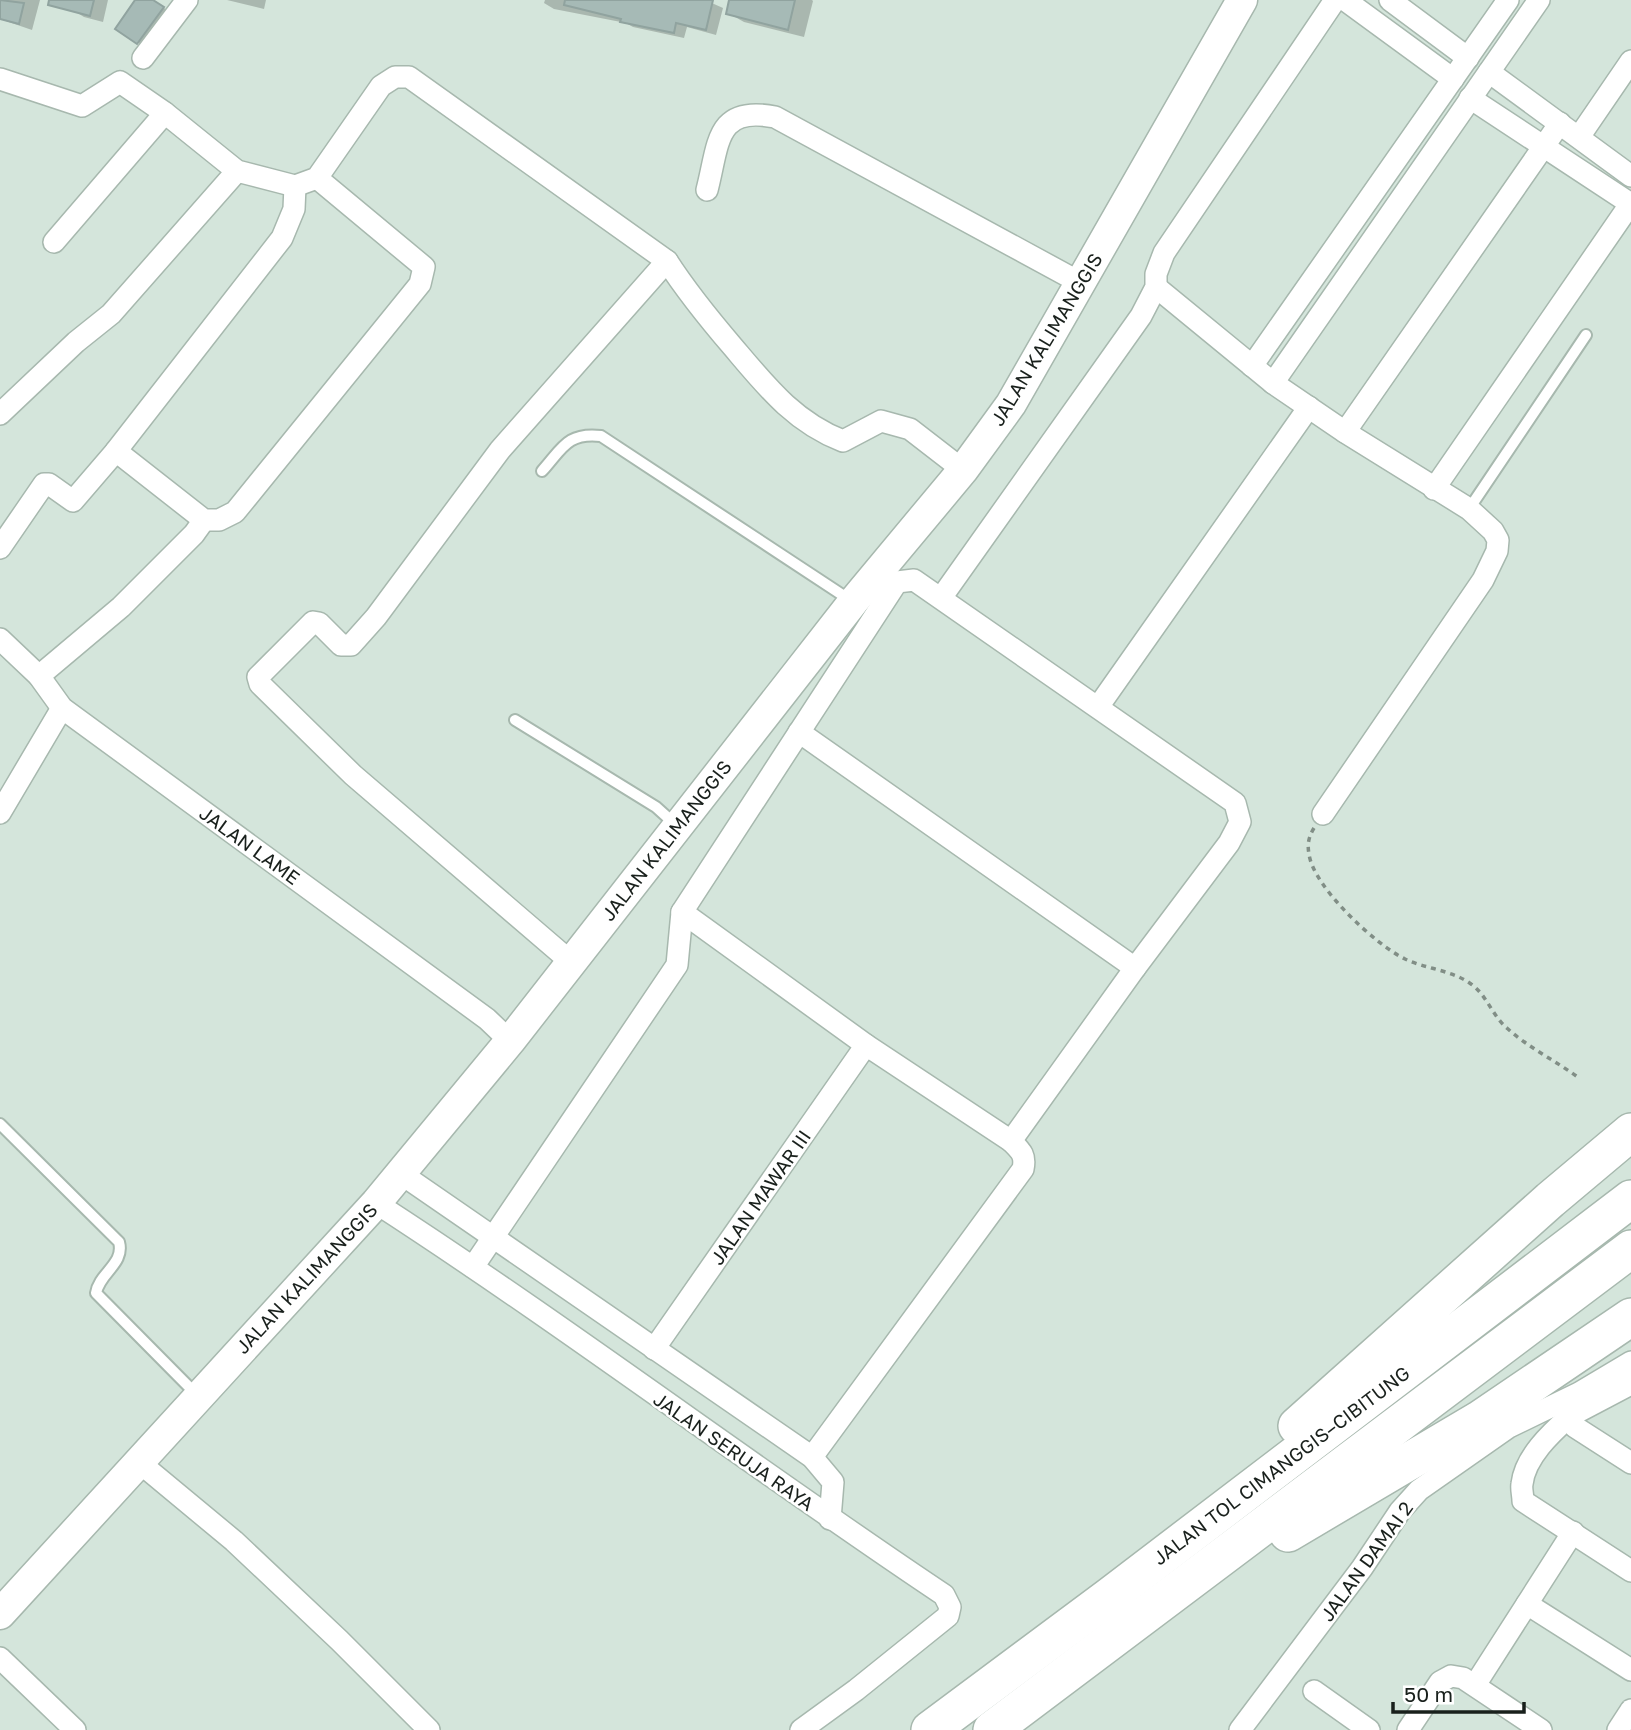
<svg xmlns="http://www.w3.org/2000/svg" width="1631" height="1730" viewBox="0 0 1631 1730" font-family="'Golos Text',sans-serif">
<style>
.shadow{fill:#0003}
.building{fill:#a6bab6;stroke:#90a39f;stroke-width:2}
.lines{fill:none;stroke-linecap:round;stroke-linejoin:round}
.lane-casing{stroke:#a7b8ae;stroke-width:14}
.street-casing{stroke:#a7b8ae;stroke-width:24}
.secondary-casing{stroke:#a7b8ae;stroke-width:33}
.highway-casing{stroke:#a7b8ae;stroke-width:40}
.path{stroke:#818e86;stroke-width:3.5;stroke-dasharray:5 5;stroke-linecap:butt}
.lane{stroke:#fff;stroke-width:10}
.street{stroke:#fff;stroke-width:21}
.secondary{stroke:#fff;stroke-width:30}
.highway{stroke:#fff;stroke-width:37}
.labels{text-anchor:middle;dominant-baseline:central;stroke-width:5;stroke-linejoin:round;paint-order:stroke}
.street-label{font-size:19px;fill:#19201c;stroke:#fff}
</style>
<rect width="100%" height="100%" fill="#d4e5db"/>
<!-- shadow -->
<g class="shadow">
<polygon points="0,0 40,0 32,30 0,19"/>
<polygon points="73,0 108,0 103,22 84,17 71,9"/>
<polygon points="137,0 152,0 173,14 148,49 138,43"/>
<polygon points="227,0 266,0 264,9"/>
<polygon points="545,0 705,0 723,8 716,35 687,27 684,38 633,27 626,23 554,9 544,3"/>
<polygon points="731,0 812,0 813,1 804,37 744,22 728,13"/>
</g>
<!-- building -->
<g class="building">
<polygon points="0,0 24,3 19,24 0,19"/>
<polygon points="49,0 94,0 90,16 48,5"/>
<polygon points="135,0 153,0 164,7 137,44 115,29"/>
<polygon points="565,0 713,0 706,30 676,23 674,33 620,22 621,19 564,5"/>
<polygon points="729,0 795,0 788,30 726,14"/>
</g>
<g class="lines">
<!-- lane casing -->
<g class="lane-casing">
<g id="lane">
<path d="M542,471C562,449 567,432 601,436L850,600"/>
<polyline points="1469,509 1586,335"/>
<polyline points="515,720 656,807 676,825"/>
<path d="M0,1124L119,1242C125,1264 99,1273 96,1293L198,1396"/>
</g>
</g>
<!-- street casing -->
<g class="street-casing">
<g id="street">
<polyline points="1345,0 1453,79"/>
<polyline points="1390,0 1468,58"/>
<polyline points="143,58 187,0"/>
<polyline points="1489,72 1631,176"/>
<path d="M0,79L82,106L120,82L165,113L237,171L295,186L317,178L381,86L395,77H409L667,261C687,292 709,319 733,347C766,386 794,422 843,441L881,421L910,429L963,470"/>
<polyline points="1470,98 1631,204"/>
<polyline points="1579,137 1631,61"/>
<polyline points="295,186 294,209 282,238 116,451 204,520 219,520 235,512 420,284 424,267 317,178"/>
<path d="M707,190C719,144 715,105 775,117L1079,282"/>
<polyline points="54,242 165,113"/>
<polyline points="1156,287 1273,383 1345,432 1469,509 1493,531 1498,540 1497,551 1483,580 1323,814"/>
<polyline points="1252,366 1508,0"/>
<polyline points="1273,383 1539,0"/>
<polyline points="0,414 76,342 111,314 237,171"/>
<polyline points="1345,432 1560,123"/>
<polyline points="1434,489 1631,203"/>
<polyline points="0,548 44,484 49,484 73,501 116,451"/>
<polyline points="941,598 1141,316 1156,287 1156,274 1164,253 1335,0"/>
<polyline points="0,639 39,676 62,708 487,1019 510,1041"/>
<polyline points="39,676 121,607 194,534 204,520"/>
<polyline points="1098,707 1309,407"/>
<polyline points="799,732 1135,968"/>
<polyline points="0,813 62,708"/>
<path d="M682,912L866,1045L1011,1141C1021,1151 1026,1155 1023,1169L812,1457"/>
<polyline points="571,962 353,775 260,684 258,677 313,622 319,623 341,645 351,645 376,617 500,450 667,261"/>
<polyline points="400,1173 812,1457 833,1482 830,1519"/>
<path d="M376,1203C569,1328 752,1467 944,1595L950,1607L948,1616L856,1690L801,1730"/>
<polyline points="473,1267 677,965 682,912 897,582 914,580 1235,803 1240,822 1229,843 1135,968 1011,1141"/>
<polyline points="654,1349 866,1045"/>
<polyline points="1631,1384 1570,1416 1575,1427 1631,1463"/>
<path d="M1570,1416C1551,1433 1525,1457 1522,1484C1521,1489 1523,1495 1523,1501L1631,1571"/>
<polyline points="140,1463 234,1541 339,1640 429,1730"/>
<polyline points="1527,1604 1631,1670"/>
<polyline points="0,1658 75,1730"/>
<polyline points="1475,1685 1573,1532"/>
<polyline points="1314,1691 1369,1730"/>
<polyline points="1240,1730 1362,1568 1400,1511 1419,1490 1509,1427 1579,1393 1631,1362"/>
<polyline points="1408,1730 1440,1682 1451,1676 1463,1678 1541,1730"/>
<polyline points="1618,1730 1631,1710"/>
</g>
</g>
<!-- secondary casing -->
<g class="secondary-casing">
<polyline id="secondary" points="0,1614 376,1203 510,1041 853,602 963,470 1011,404 1242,0"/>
</g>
<!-- highway casing -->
<g class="highway-casing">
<g id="highway">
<polyline points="1297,1426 1550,1200 1631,1132"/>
<polyline points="1288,1533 1479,1420 1631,1317"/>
<polyline points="930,1730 1110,1596 1631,1199"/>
<polyline points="992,1730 1631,1249"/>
</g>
</g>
<!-- path -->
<path class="path" d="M1314,828C1309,836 1307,844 1309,854C1313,887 1376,945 1405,959C1426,969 1452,970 1471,984C1487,995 1492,1016 1508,1029C1529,1048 1556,1061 1579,1078"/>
<!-- lane -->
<use href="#lane" class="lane"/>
<!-- street -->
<use href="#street" class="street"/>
<!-- secondary -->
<use href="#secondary" class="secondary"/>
<!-- highway -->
<use href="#highway" class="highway"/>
</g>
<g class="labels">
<!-- street labels -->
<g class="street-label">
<text transform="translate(1046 339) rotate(-59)">JALAN KALIMANGGIS</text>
<text transform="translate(666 840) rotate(-52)">JALAN KALIMANGGIS</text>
<text transform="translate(250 845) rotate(36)">JALAN LAME</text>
<text transform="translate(760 1197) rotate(-55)">JALAN MAWAR III</text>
<text transform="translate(306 1278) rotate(-47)">JALAN KALIMANGGIS</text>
<text transform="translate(734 1451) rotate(35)">JALAN SERUJA RAYA</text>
<text transform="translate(1281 1465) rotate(-37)">JALAN TOL CIMANGGIS–CIBITUNG</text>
<text transform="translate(1366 1561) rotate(-54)">JALAN DAMAI 2</text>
</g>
</g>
<!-- scale -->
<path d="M1393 1702v10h131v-10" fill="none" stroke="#19201c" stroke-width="3.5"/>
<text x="1404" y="1702" font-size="21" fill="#19201c" stroke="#ffffff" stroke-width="5" paint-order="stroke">50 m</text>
</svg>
